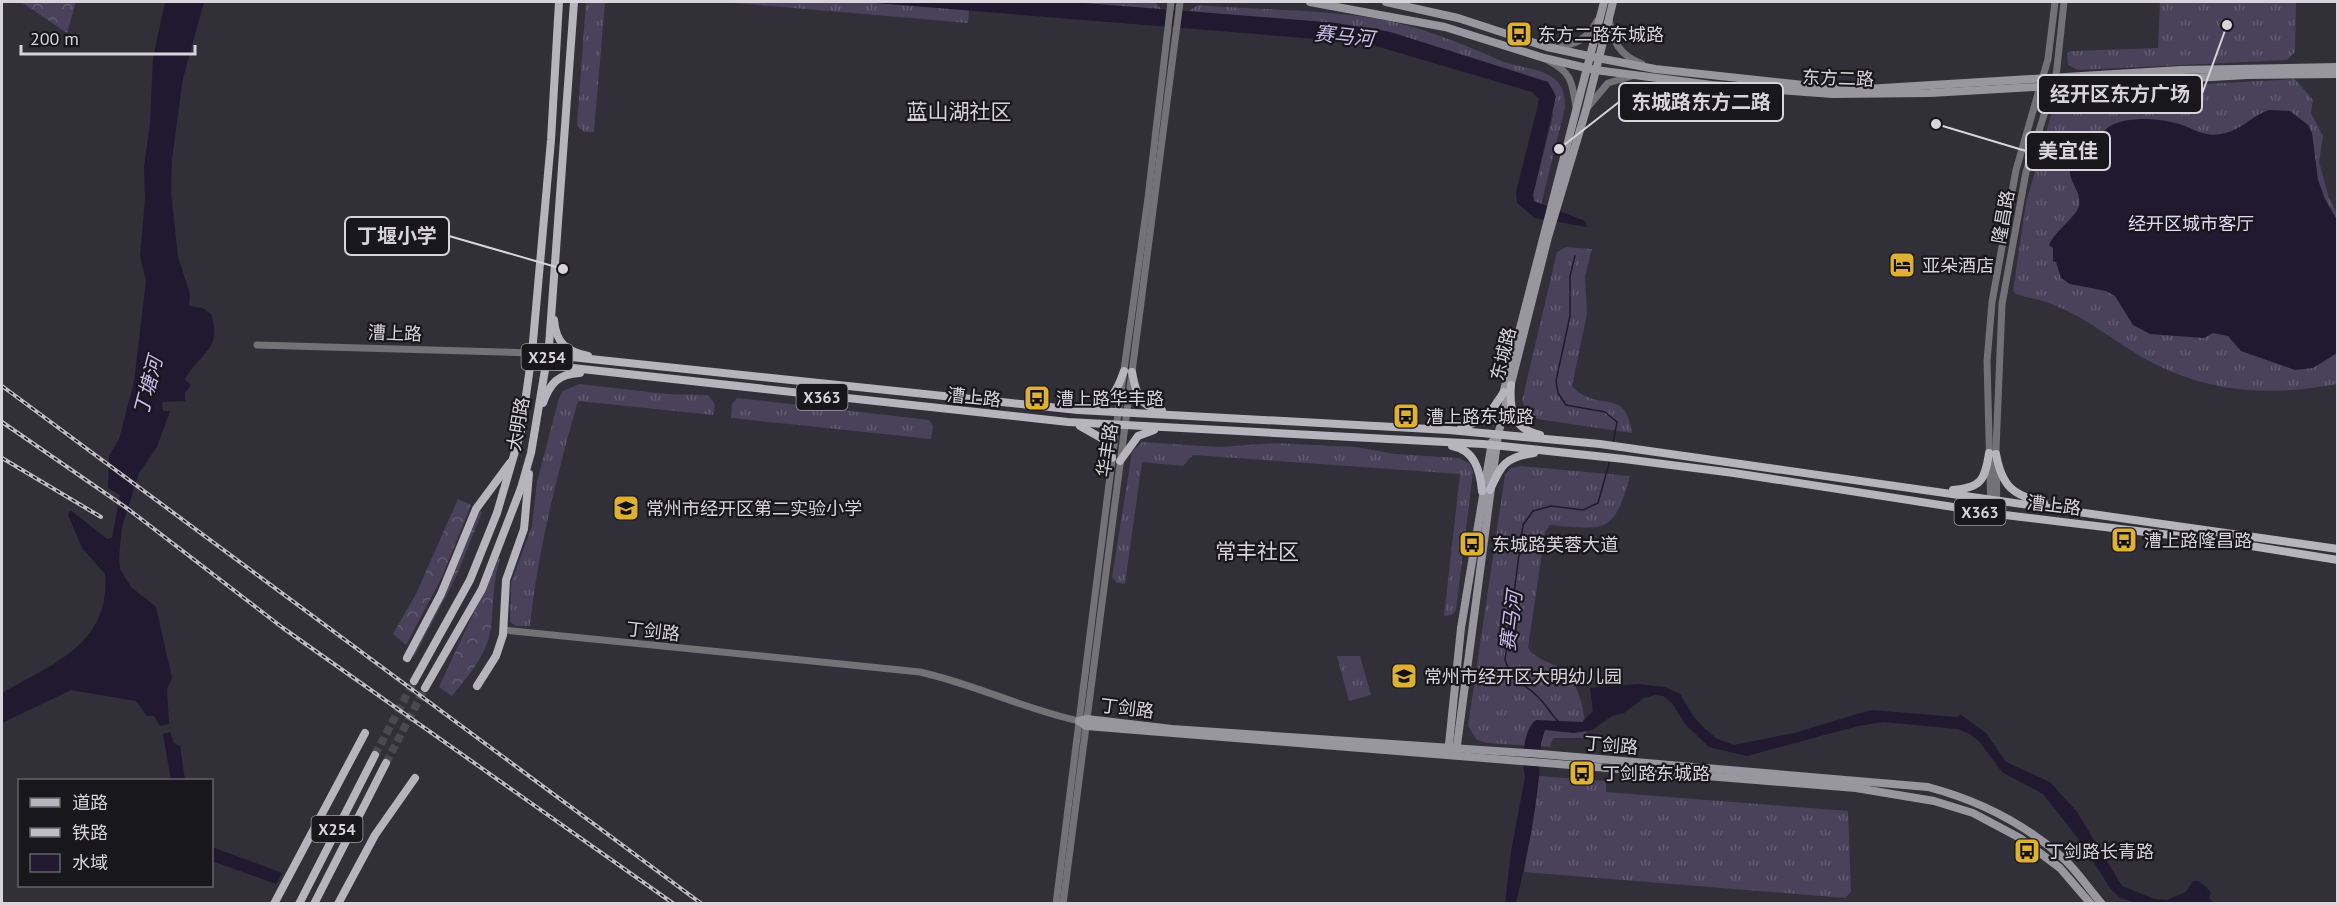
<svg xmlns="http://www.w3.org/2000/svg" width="2339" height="905" viewBox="0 0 2339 905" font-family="'PT Sans','Noto Sans SC',sans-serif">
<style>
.grass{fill:url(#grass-tufts)}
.forest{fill:url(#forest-crowns)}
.water{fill:#20192f}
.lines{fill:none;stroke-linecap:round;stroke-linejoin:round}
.stream{stroke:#20192f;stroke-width:1.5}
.primary-tunnel{stroke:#4a4850;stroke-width:8;stroke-dasharray:8 4;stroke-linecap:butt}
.tertiary{stroke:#737277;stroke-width:7}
.secondary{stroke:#99979e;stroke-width:8}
.primary{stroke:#b6b4bd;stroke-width:8}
.rail-casing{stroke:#bfbdc4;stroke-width:4}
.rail{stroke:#18171b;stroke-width:1.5;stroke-dasharray:4.5;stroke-linecap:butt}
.labels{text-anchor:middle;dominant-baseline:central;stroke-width:4.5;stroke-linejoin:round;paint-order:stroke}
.shield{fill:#18171b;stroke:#9e9ca1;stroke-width:1.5}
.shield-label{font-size:16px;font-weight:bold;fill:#d7d5db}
.poi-label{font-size:18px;fill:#d7d5db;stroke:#18171b;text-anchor:start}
.street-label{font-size:18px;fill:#d7d5db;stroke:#18171b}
.park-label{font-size:18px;fill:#e1d9f8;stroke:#18171b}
.water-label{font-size:20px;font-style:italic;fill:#cabcef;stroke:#18171b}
.quarter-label{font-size:21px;fill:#d7d5db;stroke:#18171b}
.leader{fill:none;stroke:#d7d5db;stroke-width:2}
.callout-dot{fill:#d7d5db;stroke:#18171b;stroke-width:2}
.callout{fill:#18171b;stroke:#d7d5db;stroke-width:2}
.callout-label{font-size:20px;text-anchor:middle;font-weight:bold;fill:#d7d5db}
</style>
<defs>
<pattern id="grass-tufts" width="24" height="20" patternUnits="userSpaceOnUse" patternTransform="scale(1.5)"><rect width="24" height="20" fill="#49425a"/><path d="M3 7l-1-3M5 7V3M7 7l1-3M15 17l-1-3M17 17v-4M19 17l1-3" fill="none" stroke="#625c71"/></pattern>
<pattern id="forest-crowns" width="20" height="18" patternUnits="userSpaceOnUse" patternTransform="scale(1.5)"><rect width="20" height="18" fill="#49425a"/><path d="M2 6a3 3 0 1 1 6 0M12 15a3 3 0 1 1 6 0" fill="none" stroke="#625c71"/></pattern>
</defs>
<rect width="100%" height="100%" fill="#312f37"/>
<!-- grass -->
<g class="grass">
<polygon points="586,2 605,2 594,132 584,132 577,125"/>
<polygon points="723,2 864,2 969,10 968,23"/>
<polygon points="1070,2 1155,2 1161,9"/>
<polygon points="2160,2 2296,2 2295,52 2287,60 2078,70 2068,65 2067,53 2071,51 2158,48"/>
<path d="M1198,5C1257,10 1315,9 1373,18C1417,25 1458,42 1499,60C1528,72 1566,65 1565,108L1541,205L1534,202L1533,195L1553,116L1548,82L1390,32L1336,23L1189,11Z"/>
<path d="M2295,79L2313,100L2311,113L2323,136L2319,162L2329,198L2337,213V384C2272,396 2215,394 2155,364C2121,347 2091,320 2056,306C2044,300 2029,298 2016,294L2013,291L2026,203L2053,108L2063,94L2074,91Z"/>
<path d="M1566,247L1592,249L1585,277L1587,314L1572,386C1597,414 1626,385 1632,433L1537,419L1527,411L1522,401L1557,252Z"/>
<path d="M579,384L667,394L708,395L715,404L713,415L578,401C557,474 538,550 530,626H516L510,622L511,583L532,526L537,482L559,398L563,391Z"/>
<polygon points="737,398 929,420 933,426 931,439 731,418 732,404"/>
<polygon points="1142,442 1219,447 1274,443 1356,447 1395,454 1459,458 1470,464 1473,472 1456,610 1452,615 1444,616 1460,474 1193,455 1183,466 1142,462 1125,584 1117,583 1112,577 1132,452"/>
<path d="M1520,466L1630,476C1614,534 1606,530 1550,525L1545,532L1528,648C1538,662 1552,661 1564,671C1582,687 1584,715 1587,738H1553L1550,747L1487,743L1477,740L1468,726L1505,475L1511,468Z"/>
<polygon points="1337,656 1360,656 1371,695 1349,701"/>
<polygon points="1539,776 1606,781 1606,792 1848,811 1851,892 1845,898 1524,872"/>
</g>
<!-- forest -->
<g class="forest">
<polygon points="21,2 76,2 67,33"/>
<polygon points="458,499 471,505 442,577 406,645 393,634 416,594"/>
<polygon points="480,511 482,512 456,577 414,657 412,656 439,606"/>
<path d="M499,558L500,560C492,583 494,604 491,628C487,655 468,676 452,696L439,687Z"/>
</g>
<!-- water -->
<g class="water">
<path d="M165,2H204L183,78L172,159L171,192L178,257L190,294L189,306L203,308L211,314C223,351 199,352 185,380L191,385L185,393V401L162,402L163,411H170L157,447L139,473L122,527L119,557L120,569L131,587L156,607L172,678L167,689L169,724L160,726L154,716H147L136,701L71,690L2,723V693C52,664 111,644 105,574L82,548L68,515L70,511L73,512L107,539L112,538L120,495L108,488L109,456L119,439L134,382L146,281L140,256L145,200L144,167L150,124L153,58Z"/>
<polygon points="864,2 1070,2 1336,23 1390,32 1548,82 1556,96 1533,195 1534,201 1585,221 1587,227 1535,218 1517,203 1516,192 1538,105 1539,99 1532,92 1366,43"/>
<path d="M2269,110L2290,111L2308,125L2312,133L2318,180L2325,199L2337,220V353L2313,368L2295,370L2241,351L2228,336L2213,333L2204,338L2150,334L2133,325L2115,296L2106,291L2070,284L2061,278L2056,262L2053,261V248L2049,245C2055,231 2076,217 2079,206C2083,187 2059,177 2076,155C2080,148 2088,147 2095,143C2101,138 2103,130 2110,126C2130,116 2160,118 2182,125C2196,130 2205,137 2221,134C2241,131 2251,116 2269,110Z"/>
<path d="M1638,684L1665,687L1680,694L1694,717L1704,728L1717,739L1734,745L1794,733L1871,710L1957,717L1960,714L1986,733L2006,762L2050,782L2077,812L2122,886L2154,899L2167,900L2186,892L2193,881H2199L2211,892L2209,898L2214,903H2136L2119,897L2110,888L2081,842L2043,794L2002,772L1979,741L1970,734L1957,729L1884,722L1858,726L1747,756L1709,747L1685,724L1672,703L1663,696L1655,695L1644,698L1624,713L1612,716L1592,730L1574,733L1545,730C1539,746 1540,760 1539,776C1535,818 1526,862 1516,903L1505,904L1511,852L1525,777C1522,762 1522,731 1536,720L1582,722L1593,711L1590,688Z"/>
<polygon points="170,732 174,743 180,746 185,780 171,780 163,734"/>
<polygon points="212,847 282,873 276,884 212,861"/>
</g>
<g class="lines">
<!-- stream -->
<g class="stream">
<polyline points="1575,256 1570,276 1570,316 1556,381 1558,393 1566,405 1605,412 1617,422 1613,443"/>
<path d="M1560,723C1551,715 1547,706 1539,698C1521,678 1517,691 1505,660L1523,525L1533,511L1551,506L1583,510L1598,503L1610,460"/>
</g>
<!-- primary-tunnel -->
<g class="primary-tunnel">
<polyline points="375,755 414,681"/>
<polyline points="386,763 425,688"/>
</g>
<!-- tertiary -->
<g class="tertiary">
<path d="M1609,18C1612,41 1619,55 1642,64"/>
<path d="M1554,47C1575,45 1587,40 1597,21"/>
<path d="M1549,61C1572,73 1572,82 1576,107"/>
<polyline points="1587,108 1608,83 1632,76"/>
<polyline points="257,345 532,353"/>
<polyline points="1991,513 1987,361 1992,302 2016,170 2048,59 2055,2"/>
<polyline points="1997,514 1996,450 2002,304 2026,172 2056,77 2064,2"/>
<path d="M504,630L920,672C974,684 1024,709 1079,721"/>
<polyline points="1056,904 1118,413 1148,198 1171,2"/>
<polyline points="1063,904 1180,2"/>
</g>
<!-- secondary -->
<g class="secondary">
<polyline points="1310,2 1445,27 1544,58 1595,70 1712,85 1833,94 1930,93 2247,75 2338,74"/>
<polyline points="1386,2 1458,18 1547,47 1598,58 1655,69 1850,90 2181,70 2338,67"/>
<polyline points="1502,398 1604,2"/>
<path d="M1079,721L1087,719L1172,729L1541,754L1928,787C1977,800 2025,824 2063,858C2077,871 2089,889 2102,904"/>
<polyline points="1079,721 1086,726 1856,788 1934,801 1973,813 2020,838 2060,868 2091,904"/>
<polyline points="1456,753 1498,435 1548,237 1586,110 1613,2"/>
<polyline points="1448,754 1461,628 1492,442"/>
</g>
<!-- primary -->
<g class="primary">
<path d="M554,320C556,343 566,351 588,356"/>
<polyline points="532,353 545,365 1068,422 1483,444 1624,459 1734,473 2005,515 2220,541 2338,560"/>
<polyline points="533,353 1078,410 1449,430 1600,444 2338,549"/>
<path d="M1132,372C1136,394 1139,406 1162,411"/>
<path d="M1511,385C1509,410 1513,429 1540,435"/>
<path d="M543,403C550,383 558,374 580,373"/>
<path d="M1088,408C1111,404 1117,391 1124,371"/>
<polyline points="1080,426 1103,439 1112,458"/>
<polyline points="1461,428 1487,417 1504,392"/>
<path d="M1452,446C1475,450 1480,471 1482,491"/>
<path d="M1996,454C2002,487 2013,495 2044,503"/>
<polyline points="1120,461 1138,436 1154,430"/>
<path d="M1490,490C1501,465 1505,457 1534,453"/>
<path d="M1953,490C1981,488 1985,480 1989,453"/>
<polyline points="407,658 441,594 476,509 510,463"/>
<polyline points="414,681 470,580 497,513 521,431 532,353 551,140 559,2"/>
<polyline points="477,686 496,656 503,635 506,580 524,529 529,474"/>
<polyline points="425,688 482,589 521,488 531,453 549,346 574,2"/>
<polyline points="274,904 365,733"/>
<polyline points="299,904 375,755"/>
<polyline points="314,904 386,763"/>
<polyline points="338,904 375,835 415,778"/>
</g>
<!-- rail casing -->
<g class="rail-casing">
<g id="rail">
<polyline points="2,386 702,904"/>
<polyline points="2,422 128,509 283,628 674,904"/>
<polyline points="2,458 101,517"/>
</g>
</g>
<!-- rail -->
<use href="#rail" class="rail"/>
</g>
<!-- icons -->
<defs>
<g id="bus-square" transform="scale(1.35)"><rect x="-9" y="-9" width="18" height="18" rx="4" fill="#deb133" stroke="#18171b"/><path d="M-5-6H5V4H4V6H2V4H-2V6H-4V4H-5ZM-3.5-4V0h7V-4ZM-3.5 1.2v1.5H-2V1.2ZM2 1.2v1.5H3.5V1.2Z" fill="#111"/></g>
<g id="hotel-square" transform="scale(1.35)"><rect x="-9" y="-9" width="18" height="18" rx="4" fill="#deb133" stroke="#18171b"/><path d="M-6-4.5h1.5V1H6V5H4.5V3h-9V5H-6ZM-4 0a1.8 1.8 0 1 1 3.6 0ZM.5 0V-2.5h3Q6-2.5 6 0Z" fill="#111"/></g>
<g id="school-square" transform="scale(1.35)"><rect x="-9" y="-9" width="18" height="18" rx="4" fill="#deb133" stroke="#18171b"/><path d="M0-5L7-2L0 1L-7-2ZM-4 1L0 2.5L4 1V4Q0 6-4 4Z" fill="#111"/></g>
</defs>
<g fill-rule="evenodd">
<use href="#bus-square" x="1519" y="34"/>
<use href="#hotel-square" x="1902" y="265"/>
<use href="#bus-square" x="1037" y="398"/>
<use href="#bus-square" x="1406" y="416"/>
<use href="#school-square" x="626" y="508"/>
<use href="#bus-square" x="2124" y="540"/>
<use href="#bus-square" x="1472" y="544"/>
<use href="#school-square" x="1404" y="676"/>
<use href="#bus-square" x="1582" y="773"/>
<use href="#bus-square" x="2027" y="851"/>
</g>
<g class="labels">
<!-- shield labels -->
<g class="shield">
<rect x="521.5" y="344" width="51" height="26" rx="4.5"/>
<rect x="796.5" y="384" width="51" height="26" rx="4.5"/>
<rect x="1954.5" y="499" width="51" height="26" rx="4.5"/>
<rect x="311.5" y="816" width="51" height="26" rx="4.5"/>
</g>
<g class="shield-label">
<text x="547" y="357">X254</text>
<text x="822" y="397">X363</text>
<text x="1980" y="512">X363</text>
<text x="337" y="829">X254</text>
</g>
<!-- poi labels -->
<g class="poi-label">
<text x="1538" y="34">东方二路东城路</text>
<text x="1922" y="265">亚朵酒店</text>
<text x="1056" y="398">漕上路华丰路</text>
<text x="1426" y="416">漕上路东城路</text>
<text x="646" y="508">常州市经开区第二实验小学</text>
<text x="2144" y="540">漕上路隆昌路</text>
<text x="1492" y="544">东城路芙蓉大道</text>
<text x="1424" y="676">常州市经开区大明幼儿园</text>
<text x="1602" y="773">丁剑路东城路</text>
<text x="2046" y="851">丁剑路长青路</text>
</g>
<!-- street labels -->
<g class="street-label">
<text transform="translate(1838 78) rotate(2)">东方二路</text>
<text transform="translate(2003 217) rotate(-80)">隆昌路</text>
<text transform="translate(395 333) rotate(2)">漕上路</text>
<text transform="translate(1503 354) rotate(-76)">东城路</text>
<text transform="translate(974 397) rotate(6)">漕上路</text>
<text transform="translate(518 424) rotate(-80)">大明路</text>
<text transform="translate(1107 450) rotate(-81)">华丰路</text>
<text transform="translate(2054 505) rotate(7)">漕上路</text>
<text transform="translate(653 631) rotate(6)">丁剑路</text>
<text transform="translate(1127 708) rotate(7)">丁剑路</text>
<text transform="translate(1611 745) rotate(5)">丁剑路</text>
</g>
<!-- park labels -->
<g class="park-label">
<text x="2191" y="223">经开区城市客厅</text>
</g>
<!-- water labels -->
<g class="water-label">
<text transform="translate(1344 36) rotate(6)">赛马河</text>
<text transform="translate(148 386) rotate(-75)">丁塘河</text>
<text transform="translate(1511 621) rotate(-83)">赛马河</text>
</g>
<!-- quarter labels -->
<g class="quarter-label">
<text x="959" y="111">蓝山湖社区</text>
<text x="1257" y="551">常丰社区</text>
</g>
</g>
<!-- callouts -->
<path class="leader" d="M2227 25L2202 94M1559 149L1619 102M1936 124L2026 151M563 269L449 236"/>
<g class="callout-dot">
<circle cx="2227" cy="25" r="6"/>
<circle cx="1559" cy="149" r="6"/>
<circle cx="1936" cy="124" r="6"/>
<circle cx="563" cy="269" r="6"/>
</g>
<g class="callout">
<rect x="2038" y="75" width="164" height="38" rx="6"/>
<rect x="1619" y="83" width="164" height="38" rx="6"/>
<rect x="2026" y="132" width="84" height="38" rx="6"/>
<rect x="345" y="217" width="104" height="38" rx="6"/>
</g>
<g class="callout-label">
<text x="2120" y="101">经开区东方广场</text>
<text x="1701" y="109">东城路东方二路</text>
<text x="2068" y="158">美宜佳</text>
<text x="397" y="243">丁堰小学</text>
</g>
<!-- border -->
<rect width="2339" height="905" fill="none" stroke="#d7d5db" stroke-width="6"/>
<!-- legend -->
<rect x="18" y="779" width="195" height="108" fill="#18171b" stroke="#646368" stroke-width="1.5"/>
<rect x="30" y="798" width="30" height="9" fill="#b6b4bd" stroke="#646368" stroke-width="1.5"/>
<text x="72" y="809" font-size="18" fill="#d7d5db">道路</text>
<rect x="30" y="828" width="30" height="9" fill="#bfbdc4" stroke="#646368" stroke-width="1.5"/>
<text x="72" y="839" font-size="18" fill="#d7d5db">铁路</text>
<rect x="30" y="854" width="30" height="18" fill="#20192f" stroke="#646368" stroke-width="1.5"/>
<text x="72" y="869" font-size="18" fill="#d7d5db">水域</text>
<!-- scale -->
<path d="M21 45v9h174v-9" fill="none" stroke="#d7d5db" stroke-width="3"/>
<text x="30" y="45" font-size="18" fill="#d7d5db" stroke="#18171b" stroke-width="4.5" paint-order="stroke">200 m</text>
</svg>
